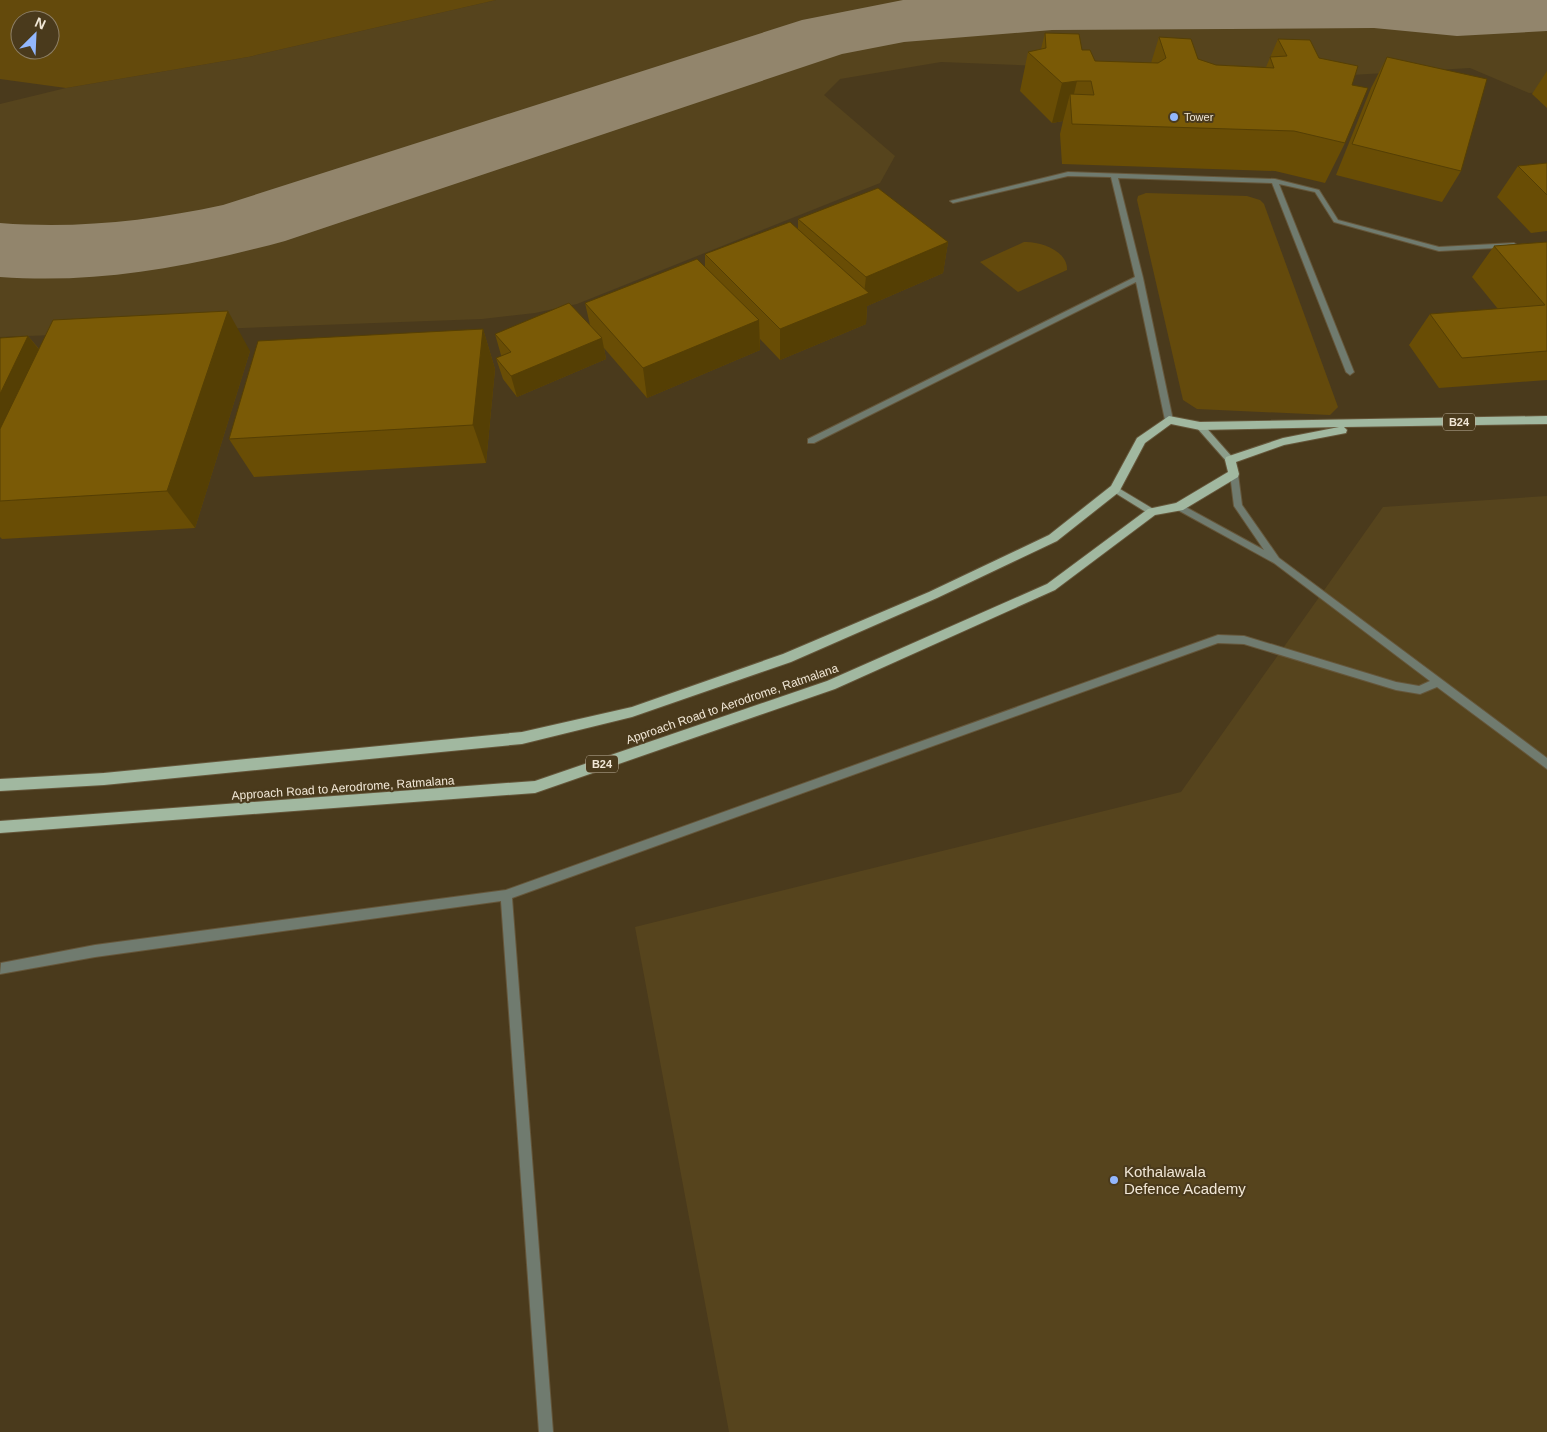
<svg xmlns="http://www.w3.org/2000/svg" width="1547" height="1432" viewBox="0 0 1547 1432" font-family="Arial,sans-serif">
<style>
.built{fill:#56441d}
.green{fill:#644a0c;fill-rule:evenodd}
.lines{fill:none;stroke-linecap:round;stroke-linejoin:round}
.taxiway{fill:#92856c;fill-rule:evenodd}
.lane-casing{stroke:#65563a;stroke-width:2}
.street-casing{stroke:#65563a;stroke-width:2}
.secondary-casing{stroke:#65563a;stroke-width:2}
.primary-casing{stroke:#65563a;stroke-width:2}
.lane{fill:#707b6f;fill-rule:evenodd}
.street{fill:#707b6f;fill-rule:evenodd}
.secondary{fill:#8c9e8b;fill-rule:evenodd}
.primary{fill:#a1b8a0;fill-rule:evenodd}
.wall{fill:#694d05}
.shaded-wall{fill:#553f04}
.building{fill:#7a5a06;stroke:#553f04}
.poi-dot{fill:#93b7fd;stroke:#4a3a1c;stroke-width:2}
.labels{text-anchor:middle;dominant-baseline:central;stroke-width:4;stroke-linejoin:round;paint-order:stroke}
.far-poi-label{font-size:11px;fill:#f1e7d6;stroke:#4a3a1c;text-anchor:start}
.shield{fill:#4a3a1c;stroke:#bfb39e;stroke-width:1}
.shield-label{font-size:11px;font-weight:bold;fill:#f1e7d6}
.street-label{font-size:12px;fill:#f1e7d6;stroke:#4a3a1c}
.near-poi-label{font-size:15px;fill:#f1e7d6;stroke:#4a3a1c;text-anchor:start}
</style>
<rect width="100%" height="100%" fill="#4a3a1c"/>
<!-- built -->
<g class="built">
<polygon points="496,0 1547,0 1547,92 1529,93 1470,68 1317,77 941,62 840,79 824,95 895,156 880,183 577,304 535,313 482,319 0,337 0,104 66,88 248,57"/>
<polygon points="1547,496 1547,1432 729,1432 635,927 1181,792 1383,507"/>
</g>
<!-- green -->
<g class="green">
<path d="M0,0H496L248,57L66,88L0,79ZM20,20H50V50H20Z"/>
<polygon points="1146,193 1247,196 1260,200 1264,204 1338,407 1330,415 1197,409 1183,400 1137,200 1138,196"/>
<path d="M1024,242C1040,241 1068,251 1067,270L1018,292L980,262Z"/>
</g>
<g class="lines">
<!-- taxiway -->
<path class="taxiway" d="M903,0H1547V31L1457,36L1374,28L1052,30L904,42L842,54L285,241C189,267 100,284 0,277V223C76,229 149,221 223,205L802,20Z"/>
<!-- lane casing -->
<g class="lane-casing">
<polygon id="lane" points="1068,172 1275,179 1319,190 1338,220 1439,247 1514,243 1517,245 1514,247 1439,251 1334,222 1315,192 1279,184 1354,372 1350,375 1346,372 1272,183 1118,178 1143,278 1173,420 1172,422 1169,423 1165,420 1136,282 814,443 808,443 808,439 1135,277 1111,177 1068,176 953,203 950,201"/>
</g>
<!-- street casing -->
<g class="street-casing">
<polygon id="street" points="1234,471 1238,474 1242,505 1279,558 1547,758 1547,769 1437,687 1420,694 1396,690 1244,644 1218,643 512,898 553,1432 539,1432 501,901 95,957 0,974 1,963 95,945 506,890 1218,635 1244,636 1396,682 1419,686 1430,681 1274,563 1176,509 1175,507 1176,505 1182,505 1264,550 1234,506 1230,474"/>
</g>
<!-- secondary casing -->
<g class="secondary-casing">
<g id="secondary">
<polygon points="1200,423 1203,424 1233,458 1233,462 1227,462 1197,428 1196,426"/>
<polygon points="1115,486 1155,510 1156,512 1155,514 1149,514 1112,491 1112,487"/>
</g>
</g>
<!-- primary casing -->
<g class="primary-casing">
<polygon id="primary" points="1169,416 1200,422 1547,416 1547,424 1344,427 1347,430 1346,433 1284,445 1236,462 1239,474 1238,477 1183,510 1155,515 1055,590 835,689 535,793 0,833 0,821 535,781 827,681 1047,584 1148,509 1176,503 1228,472 1225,460 1226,457 1283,438 1339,427 1200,430 1171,424 1145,443 1119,492 1057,541 937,598 791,662 632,717 522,744 104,785 0,791 0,779 104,773 522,732 632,707 783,654 929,592 1049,535 1111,486 1137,438"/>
</g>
<!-- lane -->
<use href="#lane" class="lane"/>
<!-- street -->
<use href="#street" class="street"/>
<!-- secondary -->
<use href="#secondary" class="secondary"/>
<!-- primary -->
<use href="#primary" class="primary"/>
</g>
<!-- wall -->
<g class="wall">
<polygon points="1045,33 1082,50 1095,61 1151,63 1159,37 1198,59 1216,65 1266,67 1278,39 1319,58 1352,85 1345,143 1325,183 1275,171 1062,164 1060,134 1063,121 1052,123 1020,91 1028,52 1041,49"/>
<polygon points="1387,57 1461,171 1442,202 1336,175 1371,88"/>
<polygon points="1547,71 1547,108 1532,94"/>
<polygon points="1547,163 1547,231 1531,233 1497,197 1518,166"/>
<polygon points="798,219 948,242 943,273 867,306 866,324 780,360 760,339 760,350 647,398 604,348 606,359 517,397 503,379 496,358 502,356 501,355 495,334 590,325 585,303 705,267 705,254 798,229"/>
<polygon points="1547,242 1547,380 1439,388 1409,345 1430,314 1498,309 1472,277 1494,246"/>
<polygon points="483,329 495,369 486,463 254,477 229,439"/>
<polygon points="28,336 39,349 250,351 195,528 2,539 0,537 0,338"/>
</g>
<!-- shaded-wall -->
<g class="shaded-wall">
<polygon points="1077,81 1071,106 1070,94 1063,121 1052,123 1062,83"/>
<polygon points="948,242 943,273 867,306 866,324 780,360 780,329 864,294 866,277"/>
<polygon points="228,311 250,351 195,528 167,491"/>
<polygon points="759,320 760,350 647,398 643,368"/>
<polygon points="483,329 495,369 486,463 473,425"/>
<polygon points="28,336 53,367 0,466 0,394"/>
<polygon points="602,338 606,359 517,397 511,376"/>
</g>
<!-- building -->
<g class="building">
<polygon points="1045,33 1079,34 1082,50 1090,50 1095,61 1158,63 1166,58 1159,37 1191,39 1198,59 1216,65 1274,68 1270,57 1287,56 1278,39 1310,40 1319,58 1358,66 1352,85 1368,88 1345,143 1294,131 1072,124 1070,94 1094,95 1091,81 1077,81 1062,83 1028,52 1046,48"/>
<polygon points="1387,57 1487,79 1461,171 1352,144"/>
<polygon points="1547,163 1547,195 1518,166"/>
<polygon points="878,188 948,242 866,277 798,219"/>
<polygon points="790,222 869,293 780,329 705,254"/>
<polygon points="1547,242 1547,351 1462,358 1430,314 1545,305 1494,246"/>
<polygon points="697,259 759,320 643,368 585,303"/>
<polygon points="569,303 602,338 511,376 496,358 511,352 495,334"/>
<polygon points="228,311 167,491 0,501 0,429 53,320"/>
<polygon points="483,329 473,425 229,439 258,341"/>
<polygon points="28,336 0,394 0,338"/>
</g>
<!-- markers -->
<g class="poi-dot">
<circle cx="1174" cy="117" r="5"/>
<circle cx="1114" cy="1180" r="5"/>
</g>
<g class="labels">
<!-- far-poi labels -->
<g class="far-poi-label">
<text x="1184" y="117">Tower</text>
</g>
<!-- shield labels -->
<g class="shield">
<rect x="1443" y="413.5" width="32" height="17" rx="4"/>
<rect x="586" y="755.5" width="32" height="17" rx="4"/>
</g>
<g class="shield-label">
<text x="1459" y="422">B24</text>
<text x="602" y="764">B24</text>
</g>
<!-- street labels -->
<g class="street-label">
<text transform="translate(732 704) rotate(-19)">Approach Road to Aerodrome, Ratmalana</text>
<text transform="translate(343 788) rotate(-4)">Approach Road to Aerodrome, Ratmalana</text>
</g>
<!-- near-poi labels -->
<g class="near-poi-label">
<text x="1124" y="1171">Kothalawala<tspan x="1124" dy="17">Defence Academy</tspan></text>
</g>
</g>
<!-- north arrow -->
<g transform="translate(35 35) rotate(24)"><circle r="24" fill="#4a3a1c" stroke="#8d7f66"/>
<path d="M0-4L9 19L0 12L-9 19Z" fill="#93b7fd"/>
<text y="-8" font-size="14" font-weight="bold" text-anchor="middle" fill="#f1e7d6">N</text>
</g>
</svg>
